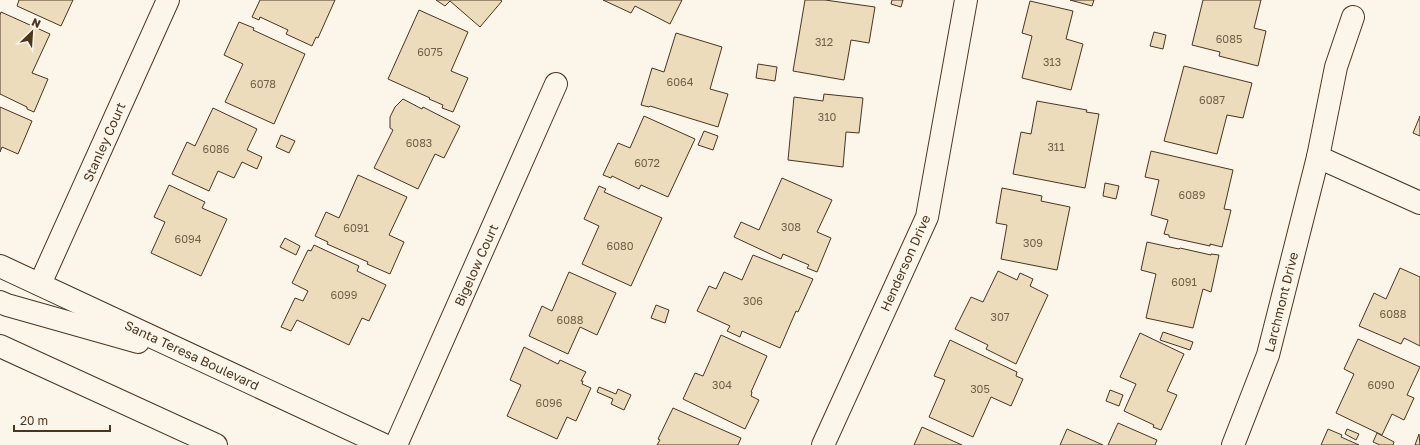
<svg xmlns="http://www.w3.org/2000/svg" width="1420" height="445" viewBox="0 0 1420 445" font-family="'Golos Text',sans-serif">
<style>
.building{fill:#ecdcbc;stroke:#4a3520}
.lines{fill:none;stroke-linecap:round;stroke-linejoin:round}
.minor-casing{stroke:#4a3520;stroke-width:24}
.secondary-casing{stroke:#4a3520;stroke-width:24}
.minor{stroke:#fbf6e9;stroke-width:22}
.secondary{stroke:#fbf6e9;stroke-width:22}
.labels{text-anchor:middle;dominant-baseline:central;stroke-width:3;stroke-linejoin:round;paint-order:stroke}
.number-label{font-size:11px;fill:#725f47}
.street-label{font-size:13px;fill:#4a3520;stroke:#fbf6e9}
</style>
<rect width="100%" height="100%" fill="#fbf6e9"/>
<!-- building -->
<g class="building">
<polygon points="19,0 73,0 61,26 17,6"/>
<polygon points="260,0 335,0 318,38 316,37 312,46 286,34 288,30 260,17 259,20 252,17"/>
<polygon points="436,0 500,0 502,1 480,27 450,1 445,6"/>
<polygon points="603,0 682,0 670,24 635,6 631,13"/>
<polygon points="805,0 825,0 875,7 869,43 851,40 844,80 793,71"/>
<polygon points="892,0 903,0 901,7 891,4"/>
<polygon points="1070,0 1094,0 1092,6"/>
<polygon points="1203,0 1261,0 1254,28 1266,31 1258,66 1219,56 1220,52 1192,45"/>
<polygon points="1030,1 1073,11 1066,39 1083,44 1071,90 1022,78 1032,36 1022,33"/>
<polygon points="419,10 468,32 451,71 468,78 453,112 442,108 443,105 429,99 430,98 388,79"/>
<polygon points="1,12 50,34 32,73 48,79 34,112 27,109 27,107 0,94 0,15"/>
<polygon points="239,22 254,28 253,30 305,54 274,124 225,102 243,64 224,55"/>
<polygon points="1154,32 1166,35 1163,49 1150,46"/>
<polygon points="676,33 722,47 710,89 728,94 718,127 650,106 649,107 641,105 652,68 664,72"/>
<polygon points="758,64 777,67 775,81 756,78"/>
<polygon points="1184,66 1252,83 1243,118 1227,115 1217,154 1164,141"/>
<polygon points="824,94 863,98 859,133 846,132 843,167 788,160 794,97 823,101"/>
<polygon points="403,99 422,109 423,107 460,126 444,158 435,154 418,189 374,168 393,130 390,128 390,117 395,107"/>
<polygon points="1037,101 1087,110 1086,112 1099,114 1085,188 1013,174 1021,132 1031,134"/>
<polygon points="0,107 32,121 18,154 2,147 0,152"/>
<polygon points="213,108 257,129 247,150 262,157 257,169 242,162 234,178 218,171 209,191 172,174 187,142 195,146"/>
<polygon points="644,116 695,139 668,197 641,185 639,189 612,176 611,178 603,175 618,143 630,148"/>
<polygon points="1420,116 1420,136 1413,133"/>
<polygon points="704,131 718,136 713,150 698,145"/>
<polygon points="281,135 295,141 289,153 276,147"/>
<polygon points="1151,151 1233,170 1224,209 1231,210 1222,247 1210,244 1210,246 1169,237 1169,235 1164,234 1168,220 1151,215 1159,180 1145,177"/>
<polygon points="358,175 407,197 389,235 404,242 390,274 367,264 368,262 327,244 328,242 315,236 326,212 339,218"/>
<polygon points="782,178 832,200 817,232 831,238 817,272 807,268 809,265 783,254 781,259 734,237 741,222 759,230"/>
<polygon points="1105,183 1119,186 1116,199 1103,196"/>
<polygon points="169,185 205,202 202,208 227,219 201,276 151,253 165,222 154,217"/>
<polygon points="599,186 606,189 604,192 662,218 631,286 582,264 599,226 584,219"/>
<polygon points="1002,188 1042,196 1041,201 1070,207 1057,270 1001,259 1007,225 996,223"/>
<polygon points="285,238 300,246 296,255 280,247"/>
<polygon points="1147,242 1179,249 1180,248 1211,255 1211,254 1219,255 1211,292 1203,289 1193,328 1146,318 1156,274 1141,270"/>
<polygon points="314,245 359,266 357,271 386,285 369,321 362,318 349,345 297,320 291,331 281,327 295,298 303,301 308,291 292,283 308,250 311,251"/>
<polygon points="753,255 813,279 798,312 796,311 780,348 742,331 740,337 727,331 730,326 697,311 709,286 716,289 724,272 742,280"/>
<polygon points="1400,268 1420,277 1420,346 1404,338 1401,344 1359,326 1374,293 1386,299"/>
<polygon points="998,271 1017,280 1020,273 1033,279 1030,286 1048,295 1016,364 986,349 988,345 955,329 971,297 983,302"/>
<polygon points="569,272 616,293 597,335 580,327 568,354 529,336 542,306 552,311"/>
<polygon points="656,305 669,310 665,323 651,318"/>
<polygon points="1163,332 1193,342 1190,350 1160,340"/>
<polygon points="1140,333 1184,354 1167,391 1177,395 1161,430 1153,427 1154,425 1124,411 1136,384 1120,377"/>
<polygon points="721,335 767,356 751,392 752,392 751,396 759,400 745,429 683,399 695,373 703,376"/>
<polygon points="1358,339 1420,367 1407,395 1414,398 1404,420 1392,414 1382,435 1336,413 1354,374 1344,369"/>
<polygon points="950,340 1017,372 1016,376 1023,379 1011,406 991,397 973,437 929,417 945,380 934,376"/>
<polygon points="524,347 558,364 560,360 586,372 581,381 583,381 582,384 591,388 576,421 567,417 557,439 507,416 521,385 510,380"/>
<polygon points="599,387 616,394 618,389 631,395 624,410 611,404 613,399 597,392"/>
<polygon points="1110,390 1123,395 1119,406 1106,401"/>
<polygon points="673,408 741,438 738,445 657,445 660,440 658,439"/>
<polygon points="1118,423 1157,440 1155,445 1108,445"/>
<polygon points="922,427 962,445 914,445"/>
<polygon points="1067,429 1103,445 1060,445"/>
<polygon points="1328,429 1342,435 1341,437 1359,445 1321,445"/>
<polygon points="1347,429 1359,434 1356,440 1345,434"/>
<polygon points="1377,433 1394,442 1393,445 1380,445 1373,442"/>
<polygon points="1419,434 1420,445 1415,445"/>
</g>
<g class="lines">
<!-- minor casing -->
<g class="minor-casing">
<g id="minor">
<polyline points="1318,157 1420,203"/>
<polyline points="40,284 168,0"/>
<polyline points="396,445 556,84"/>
<polyline points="823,445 927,217 966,0"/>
<polyline points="1233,445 1268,355 1318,157 1336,67 1353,17"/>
</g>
</g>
<!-- secondary casing -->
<g class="secondary-casing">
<g id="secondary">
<polyline points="0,266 384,445"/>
<polyline points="0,302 7,305 138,342"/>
<polyline points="0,346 216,445"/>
</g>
</g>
<!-- minor -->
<use href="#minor" class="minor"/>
<!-- secondary -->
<use href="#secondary" class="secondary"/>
</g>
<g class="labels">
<!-- number labels -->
<g class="number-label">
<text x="1229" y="38">6085</text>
<text x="824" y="41">312</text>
<text x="430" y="51">6075</text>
<text x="1052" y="61">313</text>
<text x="680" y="81">6064</text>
<text x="263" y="83">6078</text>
<text x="1212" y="99">6087</text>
<text x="827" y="116">310</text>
<text x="419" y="142">6083</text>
<text x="1056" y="146">311</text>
<text x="216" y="148">6086</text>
<text x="647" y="162">6072</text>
<text x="1192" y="194">6089</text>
<text x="791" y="226">308</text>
<text x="356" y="227">6091</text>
<text x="188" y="238">6094</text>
<text x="1033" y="242">309</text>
<text x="620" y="245">6080</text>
<text x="1184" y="281">6091</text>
<text x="344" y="294">6099</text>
<text x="753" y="300">306</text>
<text x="1393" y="313">6088</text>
<text x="1000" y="316">307</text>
<text x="570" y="319">6088</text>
<text x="722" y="384">304</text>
<text x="1381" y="384">6090</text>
<text x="980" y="388">305</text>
<text x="549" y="402">6096</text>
</g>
<!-- street labels -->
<g class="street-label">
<text transform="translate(104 142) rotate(-66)">Stanley Court</text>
<text transform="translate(905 263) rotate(-66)">Henderson Drive</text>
<text transform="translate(476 265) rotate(-66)">Bigelow Court</text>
<text transform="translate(1281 302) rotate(-76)">Larchmont Drive</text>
<text transform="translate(192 355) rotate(25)">Santa Teresa Boulevard</text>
</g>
</g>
<!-- north arrow -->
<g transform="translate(32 32) rotate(25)" stroke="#fbf6e9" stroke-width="3" paint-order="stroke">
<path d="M0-3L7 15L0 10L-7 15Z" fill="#4a3520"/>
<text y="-6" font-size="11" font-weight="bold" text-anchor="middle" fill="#4a3520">N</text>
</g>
<!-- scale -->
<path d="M14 425v6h96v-6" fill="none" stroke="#4a3520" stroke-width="2"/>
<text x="20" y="425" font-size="12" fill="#4a3520" stroke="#fbf6e9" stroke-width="3" paint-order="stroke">20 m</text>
</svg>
